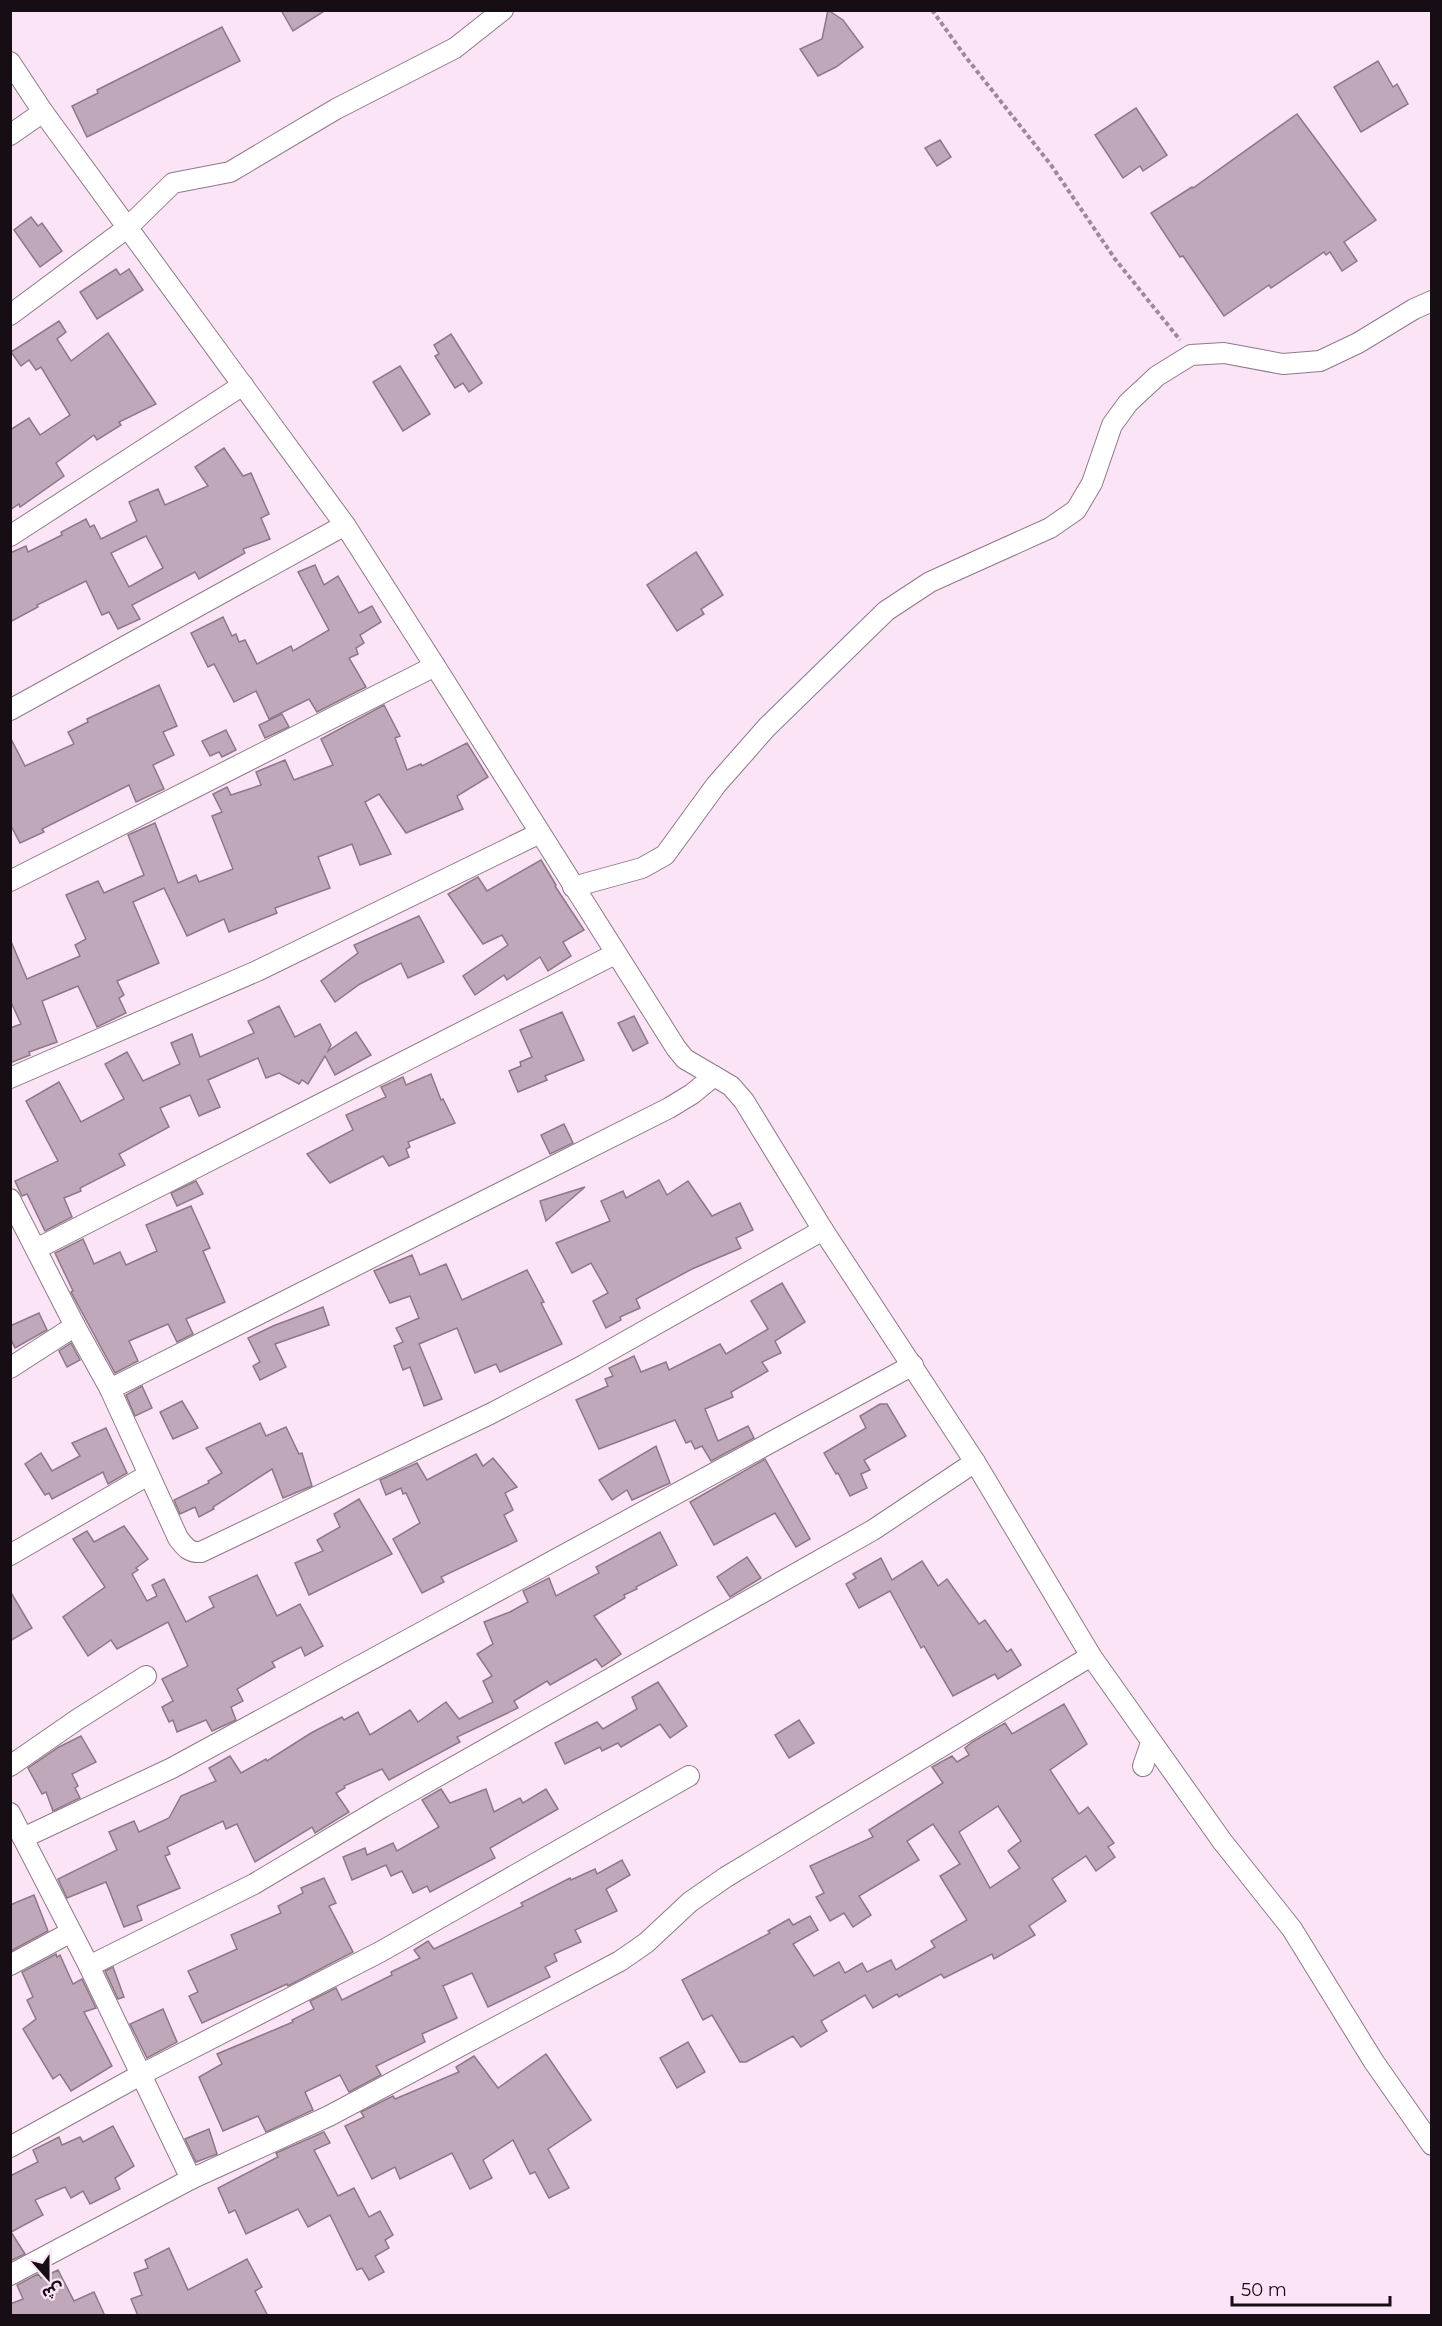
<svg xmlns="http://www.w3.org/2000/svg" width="1442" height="2326" viewBox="0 0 1442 2326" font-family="Montserrat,'Noto Sans Arabic',sans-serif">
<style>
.building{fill:#bea8ba;stroke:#8c7888;stroke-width:1.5;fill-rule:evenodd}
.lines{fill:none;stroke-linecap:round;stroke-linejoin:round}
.minor-casing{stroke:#8e798a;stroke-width:22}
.path{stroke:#9c8a98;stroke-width:4;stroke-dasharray:4.5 3;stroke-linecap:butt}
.minor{stroke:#fff;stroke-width:20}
</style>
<rect width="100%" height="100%" fill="#fce4f7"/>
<!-- building -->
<g class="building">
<polygon points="281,10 326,10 293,31"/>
<polygon points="828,10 843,20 863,47 836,67 818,76 800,49 822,39"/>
<polygon points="222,27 240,61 87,137 72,106 98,93 97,90"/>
<polygon points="1378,61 1393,87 1397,84 1408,104 1361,132 1334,87"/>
<polygon points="1136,108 1167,155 1143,171 1140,166 1123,178 1095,135"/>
<polygon points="1297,114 1376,220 1344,242 1357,261 1342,271 1330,252 1326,255 1324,252 1271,288 1269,285 1224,316 1183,256 1180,257 1151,213 1192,187 1193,188"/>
<polygon points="940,140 951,157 937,166 925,148"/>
<polygon points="31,217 38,226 42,223 62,251 40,267 14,230"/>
<polygon points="116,269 120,275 129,269 143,290 97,319 80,292"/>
<polygon points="59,321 66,332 57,339 71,361 108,333 156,404 119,422 121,425 97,440 94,435 56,463 64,476 20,507 19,504 10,510 10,430 29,418 40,435 70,415 41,367 36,370 29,360 21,366 11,352"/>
<polygon points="451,334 482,383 469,392 463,383 455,388 435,356 439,354 434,345"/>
<polygon points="400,366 430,414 403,431 373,382"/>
<path d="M224,448L243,476L251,473L269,514L261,518L270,539L243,549L245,553L199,579L195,572L132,605L140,619L118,629L109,612L102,615L86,581L37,605L38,607L10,622V553L26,546L28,552L62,535L61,532L86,519L90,527L94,525L101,539L137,521L129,502L158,489L165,505L208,486L195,467ZM146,536L163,568L129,587L111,553Z"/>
<polygon points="696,552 723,595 701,609 704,614 677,631 647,585"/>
<polygon points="315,565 324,585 338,576 359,613 372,606 381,622 360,635 364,643 356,648 358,654 349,658 366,687 317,712 309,699 269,719 256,691 234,702 214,664 208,667 191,633 223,617 232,636 236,634 239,642 245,640 257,664 291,646 293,651 329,630 298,572"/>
<polygon points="159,685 177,726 163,732 174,755 153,765 164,789 136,802 129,785 42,829 44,832 20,843 10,824 10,737 25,766 74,744 68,732 88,722 87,719"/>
<polygon points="384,705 400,736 395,738 407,770 421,764 422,766 467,743 488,777 457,796 463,809 406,833 379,794 365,802 391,854 360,865 352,844 318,857 330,888 275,908 277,913 229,932 224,919 187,936 164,888 133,902 159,963 117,981 124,995 119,998 126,1013 97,1027 78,986 42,1001 57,1042 29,1052 30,1055 10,1063 10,1028 21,1024 10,1000 10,939 27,979 80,956 75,945 86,939 66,895 98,881 104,893 144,875 128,835 155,823 178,883 196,875 199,882 233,869 212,816 222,812 213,794 227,787 231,795 261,785 256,772 285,760 294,780 333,765 321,739"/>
<polygon points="282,714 289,727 265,738 259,725"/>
<polygon points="226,730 236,750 222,757 219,752 210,756 202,741"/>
<polygon points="541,860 556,885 555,886 584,930 563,942 571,956 548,971 540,957 507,980 504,975 475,995 463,976 508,945 502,935 483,944 448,894 478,877 487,891"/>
<polygon points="419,916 444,962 408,978 401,963 360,984 335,1002 321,981 358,953 354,945"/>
<polygon points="279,1006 295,1037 320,1024 331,1045 328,1051 356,1032 371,1055 335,1075 325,1056 308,1084 302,1080 299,1084 279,1073 266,1078 258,1058 208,1080 220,1107 199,1116 190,1095 160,1108 169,1127 119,1154 125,1165 80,1188 81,1191 64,1198 72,1217 45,1231 27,1194 22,1196 15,1181 58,1161 26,1101 59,1082 81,1122 124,1099 105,1064 127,1052 143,1081 180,1064 171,1043 192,1034 200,1057 254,1033 248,1021"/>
<polygon points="562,1012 584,1060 545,1076 547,1080 518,1092 509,1071 521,1066 520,1062 532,1057 520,1030"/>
<polygon points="634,1016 648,1043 633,1051 618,1023"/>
<polygon points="431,1074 441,1100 443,1099 455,1123 408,1142 410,1147 406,1149 409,1157 389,1166 383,1156 330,1183 307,1154 353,1130 346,1115 386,1097 381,1087 403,1077 406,1085"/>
<polygon points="564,1124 573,1143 550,1154 541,1135"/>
<polygon points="659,1180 667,1195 688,1181 712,1216 740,1203 753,1230 736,1238 741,1248 692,1269 636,1299 640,1308 620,1317 621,1320 606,1328 593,1301 608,1293 591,1263 572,1273 556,1243 610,1221 601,1201 623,1191 626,1198"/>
<polygon points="196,1181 203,1194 177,1206 171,1193"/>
<polygon points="585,1187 546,1221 540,1201"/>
<polygon points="191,1206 210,1248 203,1251 225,1302 186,1319 193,1334 177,1342 168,1324 129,1341 138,1361 115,1373 71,1292 73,1291 55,1253 83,1239 94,1264 120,1252 126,1265 157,1251 146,1225"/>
<polygon points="412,1255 420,1275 446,1264 462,1300 527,1270 544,1302 541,1303 562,1344 500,1372 496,1364 475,1373 457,1328 419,1344 442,1399 424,1406 410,1367 403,1370 394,1346 403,1342 396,1328 419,1318 410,1296 390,1303 374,1271"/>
<polygon points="782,1283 805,1322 775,1341 781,1353 762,1362 768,1371 731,1392 733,1397 705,1409 718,1441 748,1426 754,1438 711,1461 702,1446 695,1449 691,1441 686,1443 675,1420 599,1449 576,1400 608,1386 605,1379 613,1376 609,1368 634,1356 641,1372 666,1362 669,1370 720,1344 726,1354 768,1329 751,1301"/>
<polygon points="323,1307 329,1325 275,1344 286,1367 260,1380 253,1366 260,1362 248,1338 273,1326"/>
<polygon points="39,1313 47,1330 15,1348 10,1337 10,1326"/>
<polygon points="71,1343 80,1360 67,1367 59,1351"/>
<polygon points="142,1386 152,1408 135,1416 126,1395"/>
<polygon points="182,1401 198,1428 173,1439 160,1412"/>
<polygon points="880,1404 887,1404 906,1436 864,1460 870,1470 861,1474 867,1488 850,1496 838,1473 836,1474 824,1453 866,1428 860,1416"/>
<polygon points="260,1423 266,1436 286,1427 299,1454 302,1453 312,1486 283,1498 272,1469 213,1507 214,1509 199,1517 195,1507 180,1514 174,1500 209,1483 208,1481 222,1473 206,1448"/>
<polygon points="106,1428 127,1473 108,1484 103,1472 52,1499 49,1493 45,1495 25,1464 41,1453 52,1471 80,1456 72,1443"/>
<polygon points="656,1446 670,1483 632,1500 627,1490 612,1500 599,1480"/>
<polygon points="476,1454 483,1466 493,1458 517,1487 505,1493 513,1510 504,1515 517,1541 441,1577 444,1582 422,1593 393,1539 420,1523 406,1493 403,1494 401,1488 386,1495 380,1480 417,1463 427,1480"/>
<polygon points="765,1459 810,1539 796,1547 775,1513 714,1545 690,1502"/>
<polygon points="359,1499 392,1554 309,1595 295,1563 323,1551 317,1540 340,1527 334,1514"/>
<polygon points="124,1526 148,1559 136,1568 138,1570 132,1574 147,1601 157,1596 152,1585 164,1579 186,1622 214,1607 209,1597 257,1575 277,1616 300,1604 323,1646 305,1656 301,1647 272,1662 275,1667 237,1689 243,1701 231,1707 236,1720 212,1731 206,1720 177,1732 173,1720 169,1722 162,1707 173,1701 162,1679 188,1666 168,1622 117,1649 111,1640 88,1656 63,1617 105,1587 73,1539 87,1531 94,1542"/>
<polygon points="660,1532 677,1565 636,1587 637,1589 624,1595 625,1598 594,1616 621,1654 602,1667 596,1659 550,1685 547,1681 514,1701 518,1708 457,1737 460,1742 389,1780 382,1769 344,1786 345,1788 336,1793 349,1812 315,1833 312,1827 255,1862 237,1824 226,1829 223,1821 167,1847 170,1854 165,1856 180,1888 137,1906 142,1920 124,1927 106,1882 67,1898 58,1879 117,1850 109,1832 134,1821 139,1832 169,1818 181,1796 216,1781 209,1768 230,1756 241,1773 266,1759 267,1761 311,1733 342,1717 344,1720 358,1712 370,1735 410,1710 418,1722 446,1702 459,1719 493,1702 483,1681 492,1676 477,1654 493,1644 484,1622 510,1612 528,1602 523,1591 549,1578 556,1596 599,1573 596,1567"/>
<polygon points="747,1557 761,1578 730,1597 717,1577"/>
<polygon points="881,1558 892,1580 922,1561 938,1586 947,1579 979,1624 985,1620 1007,1652 1011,1649 1021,1665 998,1679 995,1674 953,1696 924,1646 921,1648 920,1646 890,1591 859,1608 846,1584 856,1578 853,1574"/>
<polygon points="10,1591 32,1628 10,1641"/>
<polygon points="658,1682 687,1726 670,1738 660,1724 621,1747 618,1743 602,1751 600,1747 565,1764 555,1743 597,1722 603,1729 637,1709 632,1697"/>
<path d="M1064,1704L1087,1744L1050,1770L1079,1814L1088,1807L1114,1843L1108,1847L1115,1857L1096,1871L1086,1856L1052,1879L1066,1901L1029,1926L1035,1935L994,1959L992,1954L944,1978L941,1974L899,1997L897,1994L873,2008L865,1995L821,2021L827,2031L801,2047L793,2036L746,2062H740L712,2015L703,2020L682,1980L770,1933L768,1931L789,1919L793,1925L810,1916L818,1930L793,1944L814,1976L839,1962L845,1973L862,1963L867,1972L891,1960L896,1970L935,1947L931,1941L967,1920L940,1876L960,1864L933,1824L907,1841L919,1860L859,1896L871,1915L853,1927L844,1913L830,1921L816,1897L824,1893L810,1866L873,1837L869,1830L943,1783L932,1767L952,1756L957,1762L969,1755L965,1748L972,1742L1005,1723L1012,1734ZM998,1806L1021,1841L1008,1851L1020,1868L990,1888L959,1832Z"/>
<polygon points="799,1720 814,1743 789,1758 775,1735"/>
<polygon points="81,1736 96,1762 72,1774 78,1786 75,1788 80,1798 53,1811 46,1792 42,1794 28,1768 59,1747"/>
<polygon points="441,1789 450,1803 486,1789 494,1812 520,1798 523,1803 546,1789 558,1809 490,1848 495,1858 430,1892 427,1886 413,1893 402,1871 391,1876 386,1865 352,1880 343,1857 365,1848 367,1855 393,1843 397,1851 439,1827 422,1800"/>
<polygon points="622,1860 630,1875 606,1889 617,1911 575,1930 581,1942 554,1954 557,1961 545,1967 550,1977 488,2007 472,1973 443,1986 457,2018 422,2034 425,2042 376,2066 381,2075 349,2092 340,2075 305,2092 313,2110 266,2132 258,2116 223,2131 199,2077 222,2064 217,2054 293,2022 292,2020 314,2009 310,2001 336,1988 342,2000 392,1975 391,1972 420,1958 414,1950 428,1941 434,1949 523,1906 521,1903 570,1878 571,1880 595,1869 597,1874"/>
<polygon points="324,1878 336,1903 329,1906 353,1952 288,1986 287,1984 202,2023 189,1996 198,1992 188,1971 237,1949 231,1935 281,1913 278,1906 303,1893 301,1888"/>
<polygon points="34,1895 48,1931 11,1951 10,1905"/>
<polygon points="56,1954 57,1957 60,1955 73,1984 82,1979 96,2008 84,2012 112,2066 71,2091 60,2074 53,2079 23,2029 36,2019 27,2000 33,1997 22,1972"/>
<polygon points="113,1967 124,1997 118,1999 105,1971"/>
<polygon points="163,2009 177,2042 147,2058 130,2024"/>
<polygon points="688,2042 705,2072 677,2088 660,2058"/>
<polygon points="546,2054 591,2120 548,2149 569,2188 549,2198 535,2172 530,2174 513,2140 483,2160 492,2178 470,2189 452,2153 400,2179 395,2167 372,2179 345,2126 364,2117 361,2112 393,2096 395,2099 459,2072 456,2067 474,2056 498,2088"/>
<polygon points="113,2126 134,2166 115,2178 120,2189 90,2204 83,2191 71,2198 65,2187 35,2200 43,2215 11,2232 25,2254 10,2261 10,2176 38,2162 33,2150 59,2137 62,2145 80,2137 83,2142"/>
<polygon points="209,2129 217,2154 196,2162 185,2139"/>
<polygon points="324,2132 330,2143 314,2150 338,2196 354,2188 369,2217 380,2211 393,2235 385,2240 389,2248 375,2256 384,2272 369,2280 362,2268 357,2270 330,2215 308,2227 298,2209 246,2234 235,2210 229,2213 218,2188 278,2157 276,2153"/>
<polygon points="169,2248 188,2290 247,2259 262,2287 255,2291 268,2316 138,2316 131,2299 142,2295 134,2273 148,2268 145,2260"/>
<polygon points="58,2270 74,2301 94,2292 105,2316 10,2316 10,2304 23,2299 17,2285 38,2274 41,2278"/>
</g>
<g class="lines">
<!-- minor casing -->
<g class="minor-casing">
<g id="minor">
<polyline points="10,62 43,112 345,525 435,666 676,1048 685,1059 731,1086 744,1101 823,1230 975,1462 1091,1656 1222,1841 1292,1929 1374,2062 1432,2145"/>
<polyline points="10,135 43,112"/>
<polyline points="10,315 127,228 173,183 230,172 336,109 455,48 503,10"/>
<polyline points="10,536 243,385"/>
<polyline points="10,710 345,525"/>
<polyline points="10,881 435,666"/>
<polyline points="573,887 642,868 665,855 716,785 767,727 886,611 930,582 1050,528 1076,510 1092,483 1112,425 1128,403 1157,376 1191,355 1224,353 1283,364 1320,361 1358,343 1414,309 1432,301"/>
<polyline points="10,1078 257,971 540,833"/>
<path d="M10,1199L75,1326L110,1389L178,1538C185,1547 189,1553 201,1552L490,1414L584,1365L823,1230"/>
<polyline points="36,1249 615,954"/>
<polyline points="10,1368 75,1326"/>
<polyline points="110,1389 669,1108 692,1094 714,1076"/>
<polyline points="10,1555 148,1475"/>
<polyline points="10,1766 78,1719 146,1676"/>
<polyline points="1143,1766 1151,1743"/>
<polyline points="10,1813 89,1966 191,2179"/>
<polyline points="23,1838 172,1768 913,1365"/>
<polyline points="10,1965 71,1932"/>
<polyline points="89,1966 254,1884 383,1807 873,1530 975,1462"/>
<polyline points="10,2147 142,2074 380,1952 689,1776"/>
<polyline points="10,2275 191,2179 329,2116 620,1961 646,1943 690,1902 726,1877 1091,1656"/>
</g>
</g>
<!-- path -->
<polyline class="path" points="932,10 965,56 1051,165 1115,259 1180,340"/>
<!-- minor -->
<use href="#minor" class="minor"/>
</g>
<!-- border -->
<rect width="1442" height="2326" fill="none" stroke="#160e14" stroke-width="24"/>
<!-- north arrow -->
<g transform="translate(48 2278) rotate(159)" stroke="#fce4f7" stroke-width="4.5" paint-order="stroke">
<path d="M0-4.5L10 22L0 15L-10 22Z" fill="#160e14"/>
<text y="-9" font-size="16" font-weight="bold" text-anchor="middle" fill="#160e14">ش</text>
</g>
<!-- scale -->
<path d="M1232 2296v9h158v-9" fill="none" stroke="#160e14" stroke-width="3"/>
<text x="1241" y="2296" font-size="18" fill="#160e14" stroke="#fce4f7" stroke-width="4.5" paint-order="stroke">50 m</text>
</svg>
